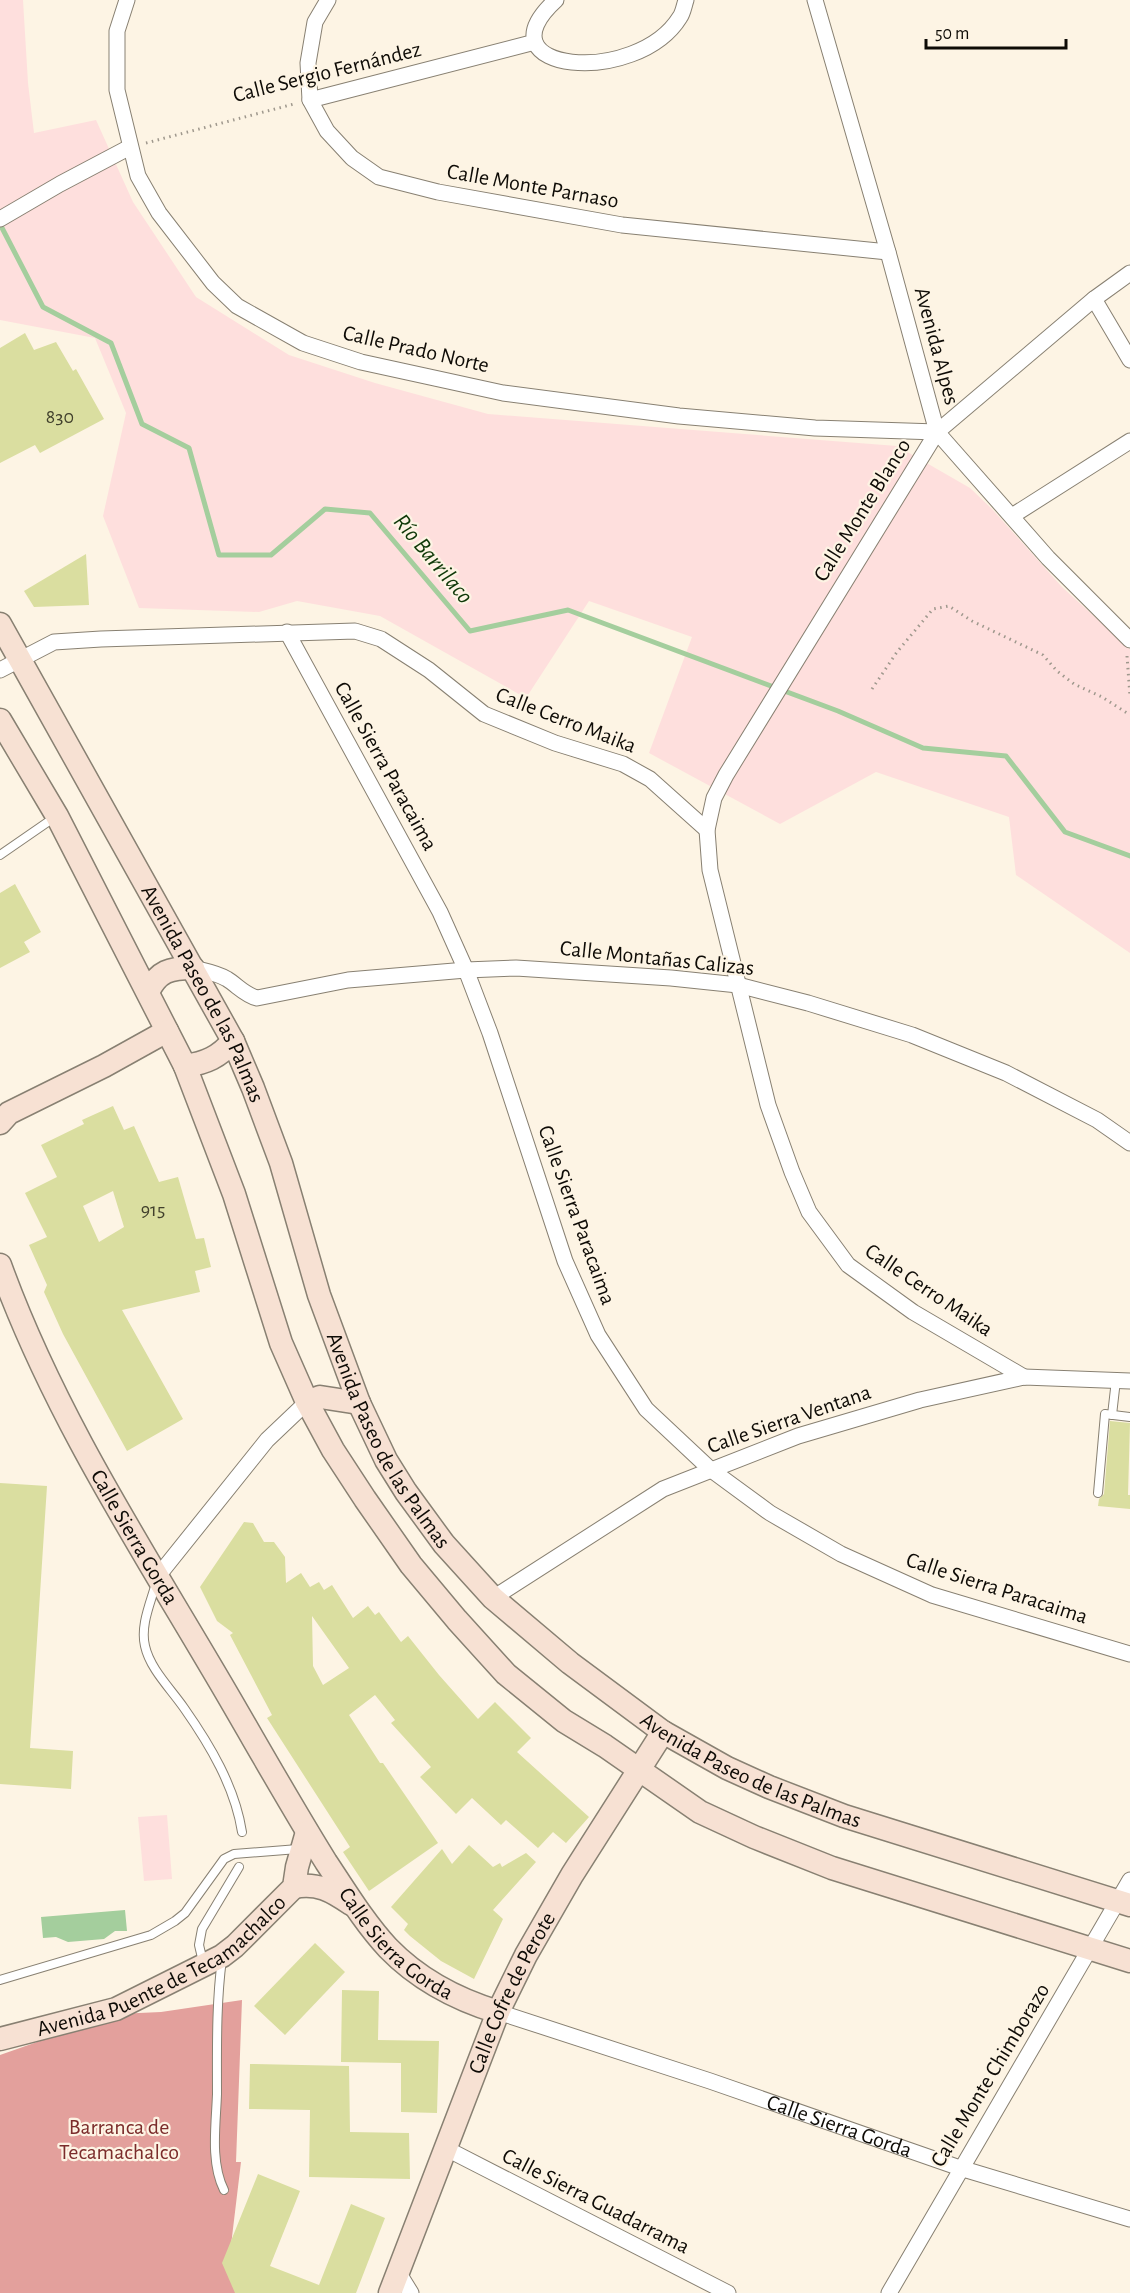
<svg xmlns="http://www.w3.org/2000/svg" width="1130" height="2293" viewBox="0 0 1130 2293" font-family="'Alegreya Sans',sans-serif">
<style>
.green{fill:#fedfdd}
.forest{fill:#e3a09c}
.water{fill:#a4ce9d}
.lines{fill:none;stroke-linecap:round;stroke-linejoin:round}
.stream{stroke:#a4ce9d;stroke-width:5}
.building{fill:#dadea0;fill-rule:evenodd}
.lane-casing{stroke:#888072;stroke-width:10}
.street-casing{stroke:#888072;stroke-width:17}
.secondary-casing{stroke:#888072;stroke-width:25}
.path{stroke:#9f988d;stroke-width:3;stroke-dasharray:1.5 4.5;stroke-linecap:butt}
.lane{stroke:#fff;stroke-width:8}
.street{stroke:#fff;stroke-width:15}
.secondary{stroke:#f7e1d3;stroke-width:22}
.labels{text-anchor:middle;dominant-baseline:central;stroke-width:4.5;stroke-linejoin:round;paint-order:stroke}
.number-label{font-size:20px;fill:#41402c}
.street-label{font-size:22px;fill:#0e0b06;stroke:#fdf4e4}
.park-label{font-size:22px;fill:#7b2c2b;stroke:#fdf4e4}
.water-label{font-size:24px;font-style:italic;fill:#0f3908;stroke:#fdf4e4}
</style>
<rect width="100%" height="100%" fill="#fdf4e4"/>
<!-- green -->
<g class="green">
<polygon points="0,0 23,0 28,83 34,133 96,120 133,202 196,297 289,355 375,383 488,414 897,446 970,488 992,509 1062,587 1130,649 1130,953 1016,875 1009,817 876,772 780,824 649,753 692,637 589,601 526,698 380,616 297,601 259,612 139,608 103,516 126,413 95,338 0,320"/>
<polygon points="167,1815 172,1879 144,1881 138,1817"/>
</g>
<!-- forest -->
<polygon class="forest" points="242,2000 236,2162 241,2162 229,2262 243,2293 0,2293 0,2055 117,2014 161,2012"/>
<!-- water -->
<polygon class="water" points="125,1910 127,1931 115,1931 104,1939 68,1942 56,1937 43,1938 41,1917"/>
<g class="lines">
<!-- stream -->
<polyline class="stream" points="0,224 43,307 111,343 142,424 189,448 219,555 271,555 325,509 370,513 470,631 568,610 838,711 923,748 1006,756 1065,832 1130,856"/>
</g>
<!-- building -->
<g class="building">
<polygon points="25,333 34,350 56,342 73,371 76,369 104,419 40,453 35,445 0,463 0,348"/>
<polygon points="86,554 89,605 34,607 24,591"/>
<polygon points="15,884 41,932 24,942 30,952 0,968 0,893"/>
<path d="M113,1106L124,1130L134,1126L159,1182L178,1177L196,1239L204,1238L211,1267L195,1271L200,1292L122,1310L183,1419L127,1451L63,1334L44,1292L47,1285L29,1245L47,1237L25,1193L57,1177L41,1145L84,1124L82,1120ZM113,1191L124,1227L99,1242L83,1206Z"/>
<polygon points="1110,1421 1130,1423 1128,1495 1130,1495 1130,1509 1098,1506 1099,1499 1104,1494"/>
<polygon points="0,1483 47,1486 30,1748 73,1751 71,1789 0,1784"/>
<path d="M244,1522L253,1523L264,1542H274L285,1557L286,1583L301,1573L310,1587L319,1582L324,1590L332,1585L353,1618L368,1606L375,1615L379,1612L401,1642L408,1636L439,1675L478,1719L495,1702L531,1738L517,1752L589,1817L566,1843L553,1832L538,1848L506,1820L501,1825L472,1798L456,1814L420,1777L431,1767L391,1723L395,1720L375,1695L349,1715L380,1763H383L438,1843L369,1891L343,1852L350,1847L267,1718L272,1715L230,1635L233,1633L217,1621L200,1587ZM312,1616L349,1668L323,1685L313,1666Z"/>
<polygon points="469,1845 493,1867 500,1863 502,1867 526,1853 536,1862 493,1910 503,1919 474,1979 441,1961 410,1936 404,1930 408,1924 391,1907 442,1849 452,1864"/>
<polygon points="315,1943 345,1972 285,2035 254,2006"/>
<polygon points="342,1990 379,1991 378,2040 439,2041 437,2113 401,2112 401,2063 341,2062"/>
<polygon points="250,2064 349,2066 350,2132 409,2133 410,2179 309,2177 310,2110 249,2109"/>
<polygon points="258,2174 300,2191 270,2266 319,2285 351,2204 385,2218 356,2293 235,2293 222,2263"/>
</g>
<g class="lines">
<!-- lane casing -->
<g class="lane-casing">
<g id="lane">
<polyline points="0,855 55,817"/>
<polyline points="1112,1415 1116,1380"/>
<polyline points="1098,1493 1105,1414 1130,1417"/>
<path d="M156,1583C151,1602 140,1625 145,1646C150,1669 171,1689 184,1708C210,1745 235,1787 242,1832"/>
<path d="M222,1959C216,2004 217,2049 217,2094C216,2124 210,2162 224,2190"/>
<polyline points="203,1962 199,1945 202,1929 239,1867"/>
<polyline points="0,1980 151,1935 175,1921 185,1913 224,1859 234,1854 298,1849"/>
</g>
</g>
<!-- street casing -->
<g class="street-casing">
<g id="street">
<polyline points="127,0 117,31 117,90 138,176 159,213 213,283 237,306 303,343 361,362 503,393 679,416 815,428 937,432"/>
<polyline points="328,0 315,22 308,63 310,100 327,131 352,158 379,177 438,192 622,225 888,252"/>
<path d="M556,0C476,73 637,87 680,17C683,13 684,6 686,0"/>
<polyline points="815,0 888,252 937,432 1048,558 1130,640"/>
<polyline points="310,100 535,42"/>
<polyline points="0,219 60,184 130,147"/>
<polyline points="1094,299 1130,360"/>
<polyline points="1012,516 1130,441"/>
<polyline points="287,632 440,912 466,970 490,1033 565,1261 598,1335 646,1409 710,1469 770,1513 841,1554 932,1595 1130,1654"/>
<polyline points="0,670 54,642 101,639 355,631 381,639 429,670 484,714 555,743 623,764 650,779 707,830"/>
<path d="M193,968C205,971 217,973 227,979C238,986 245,995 257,998L348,980L466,970L516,968L671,978L738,985L808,1003L912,1035L1006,1073L1097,1120L1130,1143"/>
<polyline points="1024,1377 913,1312 848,1265 809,1212 792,1172 768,1105 710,870 707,830 714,798 726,775 937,432 1094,299 1130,273"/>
<polyline points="158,1576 267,1440 307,1402"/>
<polyline points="493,1598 663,1489 798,1436 920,1400 1024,1377 1130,1381"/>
<path id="s1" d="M498,2012L710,2081L960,2168L1130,2219"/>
<polyline points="445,2148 728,2293"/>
<polyline points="398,2272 411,2293"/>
<polyline points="889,2293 1130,1880"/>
</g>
</g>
<!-- secondary casing -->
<g class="secondary-casing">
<g id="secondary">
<path id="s2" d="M0,624L233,1041L253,1088L281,1163L319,1295L359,1403L386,1460L406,1492L444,1544L493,1598L570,1663L663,1732L727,1768L769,1787L844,1816L1130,1905"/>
<polyline points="0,720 57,816 185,1066 234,1194 281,1343 307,1402 333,1450 365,1499 411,1565 457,1620 506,1674 564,1721 605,1746 700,1812 754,1837 832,1868 1130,1961"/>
<path d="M148,992C158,971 170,968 193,968"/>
<path d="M185,1066C206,1063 219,1057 233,1041"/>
<polyline points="0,1123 9,1113 104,1066 167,1031"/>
<path id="s3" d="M0,1265C56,1420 148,1558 230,1699C262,1754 293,1809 326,1862C346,1892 364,1922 388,1948C419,1980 455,1999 498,2012"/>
<polyline points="307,1402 320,1397 359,1403"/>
<path d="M294,1887C317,1882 332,1891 351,1904"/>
<path id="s4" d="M0,2039L116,2009L222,1956L235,1946L294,1887L297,1867L307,1832"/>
<path id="s5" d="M390,2293L498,2012L526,1955L572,1875L663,1732"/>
</g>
</g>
<!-- path -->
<g class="path">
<polyline points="146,143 294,104"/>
<polyline points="1127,656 1130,696"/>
<polyline points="872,689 897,652 933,609 949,606 972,621 1043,655 1057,671 1074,684 1102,697 1130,715"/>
</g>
<!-- lane -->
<use href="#lane" class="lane"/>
<!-- street -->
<use href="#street" class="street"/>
<!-- secondary -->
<use href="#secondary" class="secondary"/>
</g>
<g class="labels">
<!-- number labels -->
<g class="number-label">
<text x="60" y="417">830</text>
<text x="153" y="1210">915</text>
</g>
<!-- street labels -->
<g class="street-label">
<text transform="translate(327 72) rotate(-14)">Calle Sergio Fernández</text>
<text transform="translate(533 186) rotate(10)">Calle Monte Parnaso</text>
<text transform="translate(937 346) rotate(75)">Avenida Alpes</text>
<text transform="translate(416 349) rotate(13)">Calle Prado Norte</text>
<text transform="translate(862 510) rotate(-58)">Calle Monte Blanco</text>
<text transform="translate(566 720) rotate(21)">Calle Cerro Maika</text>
<text transform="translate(386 766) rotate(61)">Calle Sierra Paracaima</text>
<text transform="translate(657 958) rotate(6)">Calle Montañas Calizas</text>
<text stroke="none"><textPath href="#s2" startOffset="422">Avenida Paseo de las Palmas</textPath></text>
<text transform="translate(577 1215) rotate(70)">Calle Sierra Paracaima</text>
<text transform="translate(929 1290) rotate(34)">Calle Cerro Maika</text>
<text transform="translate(789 1419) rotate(-19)">Calle Sierra Ventana</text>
<text stroke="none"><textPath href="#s2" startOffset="908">Avenida Paseo de las Palmas</textPath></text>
<text stroke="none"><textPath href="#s3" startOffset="304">Calle Sierra Gorda</textPath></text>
<text transform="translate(997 1588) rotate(18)">Calle Sierra Paracaima</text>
<text stroke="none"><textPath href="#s2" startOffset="1412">Avenida Paseo de las Palmas</textPath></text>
<text stroke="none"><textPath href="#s3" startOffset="790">Calle Sierra Gorda</textPath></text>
<text stroke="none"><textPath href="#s4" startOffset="180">Avenida Puente de Tecamachalco</textPath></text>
<text stroke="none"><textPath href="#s5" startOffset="324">Calle Cofre de Perote</textPath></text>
<text transform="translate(990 2075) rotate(-59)">Calle Monte Chimborazo</text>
<text stroke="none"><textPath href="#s1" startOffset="360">Calle Sierra Gorda</textPath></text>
<text transform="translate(596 2201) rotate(27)">Calle Sierra Guadarrama</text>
</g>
<!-- park labels -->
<g class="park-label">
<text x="119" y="2127">Barranca de<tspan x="119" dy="25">Tecamachalco</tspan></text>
</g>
<!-- water labels -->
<g class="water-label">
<text transform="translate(433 559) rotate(50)">Río Barrilaco</text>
</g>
</g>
<!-- scale -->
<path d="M926 39v9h140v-9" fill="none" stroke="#0e0b06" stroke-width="3"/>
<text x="935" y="39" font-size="18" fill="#0e0b06" stroke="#fdf4e4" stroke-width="4.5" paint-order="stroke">50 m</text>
</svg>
